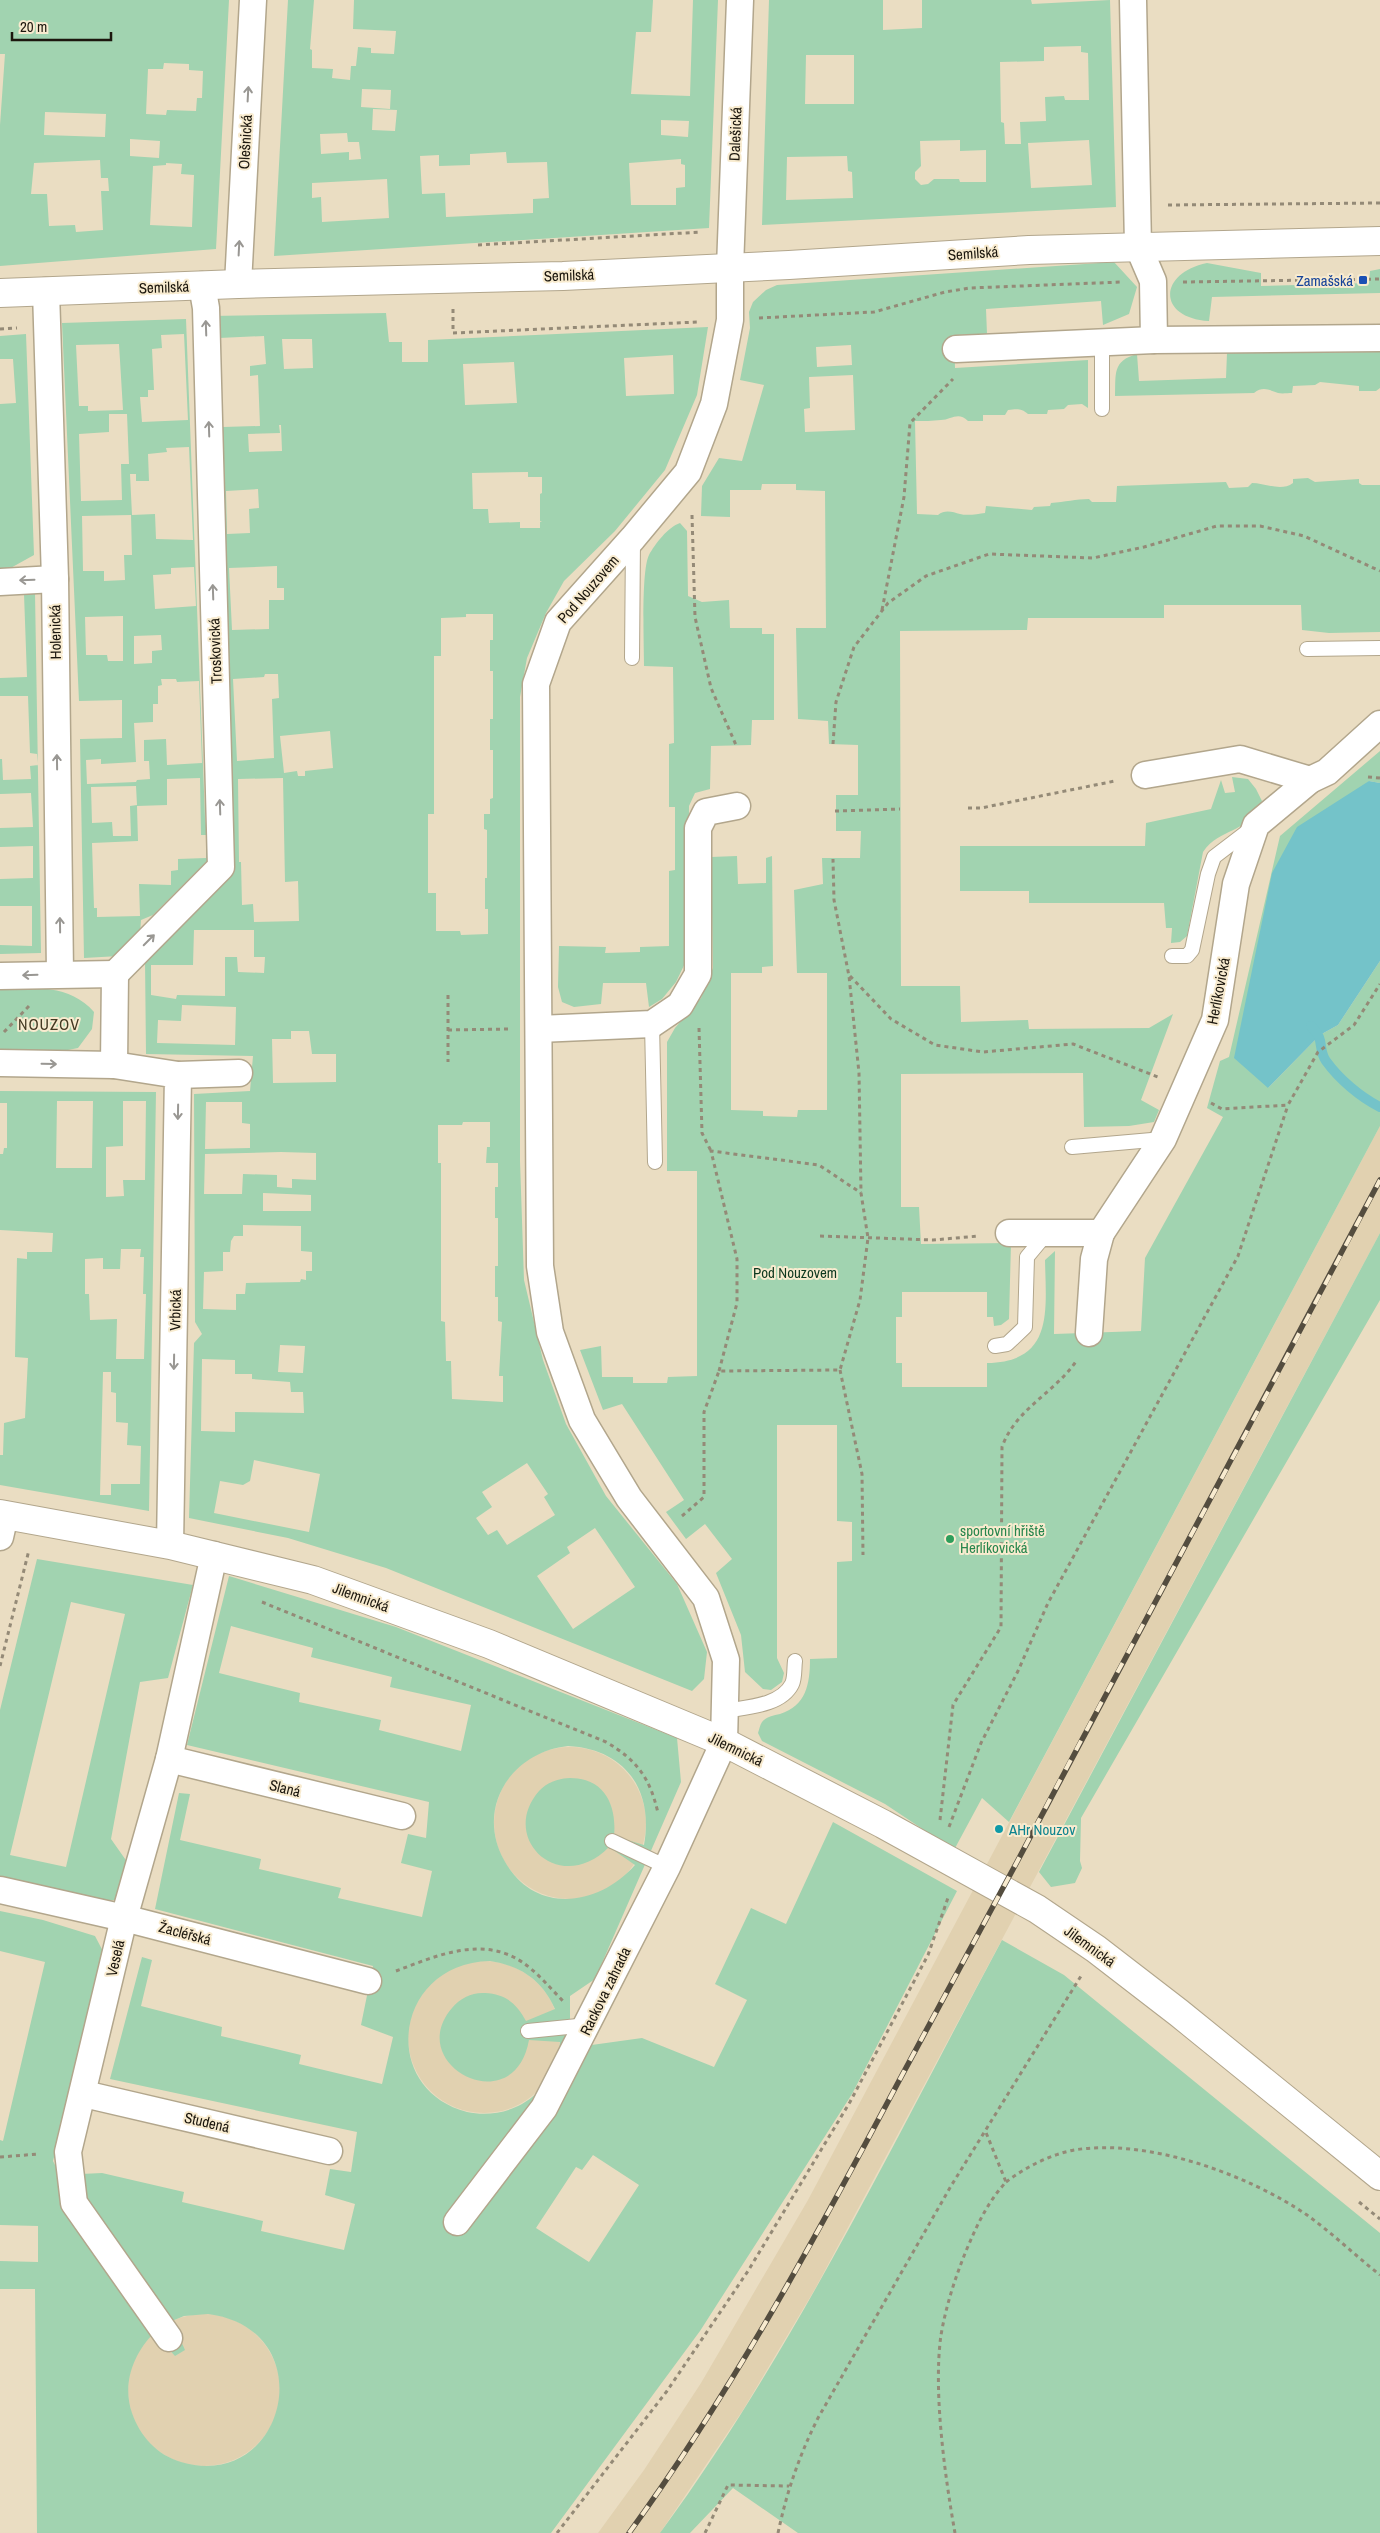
<svg xmlns="http://www.w3.org/2000/svg" width="1380" height="2533" viewBox="0 0 1380 2533" font-family="'Archivo Narrow',sans-serif">
<style>
.built{fill:#e1d1b0}
.green{fill:#a1d3b0;fill-rule:evenodd}
.water{fill:#74c3c9}
.lines{fill:none;stroke-linecap:round;stroke-linejoin:round}
.stream{stroke:#74c3c9;stroke-width:10}
.lane-casing{stroke:#b2a68c;stroke-width:16}
.street-casing{stroke:#b2a68c;stroke-width:29}
.secondary-casing{stroke:#b2a68c;stroke-width:30}
.path{stroke:#948a77;stroke-width:3;stroke-dasharray:4 4;stroke-linecap:butt}
.lane{stroke:#fff;stroke-width:14}
.street{stroke:#fff;stroke-width:26}
.secondary{stroke:#fff;stroke-width:28}
.rail-casing{stroke:#544d3f;stroke-width:5.5}
.rail{stroke:#f8ebcf;stroke-width:4;stroke-dasharray:11;stroke-linecap:butt}
.oneway{stroke:#999793}
.transit-dot{fill:#1a4fb4;stroke:#f8ebcf;stroke-width:2}
.leisure-dot{fill:#2e9e5b;stroke:#f8ebcf;stroke-width:2}
.culture-dot{fill:#0f9aa8;stroke:#f8ebcf;stroke-width:2}
.labels{text-anchor:middle;dominant-baseline:central;stroke-width:4;stroke-linejoin:round;paint-order:stroke}
.street-label{font-size:15px;fill:#1c170e;stroke:#f8ebcf}
.transit-label{font-size:15px;fill:#164399;stroke:#f8ebcf;text-anchor:end}
.park-label{font-size:15px;fill:#0d381f;stroke:#f8ebcf}
.leisure-label{font-size:15px;fill:#27864d;stroke:#f8ebcf;text-anchor:start}
.culture-label{font-size:15px;fill:#0d838f;stroke:#f8ebcf;text-anchor:start}
.neighbourhood-label{font-size:16px;letter-spacing:1px;fill:#423821;stroke:#f8ebcf}
</style>
<rect width="100%" height="100%" fill="#eaddc2"/>
<!-- built -->
<g class="built">
<polygon points="1380,1126 1380,1233 815,2289 743,2410 660,2533 598,2533 644,2470 701,2383 808,2200"/>
<circle cx="570" cy="1823" r="76"/>
<circle cx="484" cy="2037" r="76"/>
<circle cx="204" cy="2390" r="76"/>
</g>
<!-- green -->
<g class="green">
<path d="M0,0H229L216,249L0,266V125L5,54H0ZM164,63L189,64V70L203,71L202,98H197L196,111L167,110L166,115L146,114L148,69H163ZM45,112L106,114L105,137L44,135ZM130,139L160,141L159,158L130,156ZM100,160L101,178H108L109,191H101L103,230L76,232L75,225L49,226L47,194H31L34,163ZM166,163L182,164L181,174L194,175L192,227L150,225L153,166L166,165Z"/>
<path d="M288,0H314L310,49L312,50V68L333,69L332,78L350,80L351,66H356L358,47L371,48V53L394,54L396,31L353,29L354,0H653L651,32H636L631,94L690,96L693,0H718L709,228L274,256ZM362,89L391,90L390,109L361,107ZM373,109L397,110L395,131L372,130ZM661,120L689,121L688,137L661,135ZM347,133L348,142H359L361,159L349,160V152L321,154L320,134ZM506,152L507,163L547,162L549,198L533,199V213L446,217L445,193L422,194L420,156L439,155V166L470,165V154ZM681,159V164L685,165V187L676,188V205H631L629,163ZM387,179L389,218L322,222L321,197L312,198V183Z"/>
<path d="M769,0H883V30L922,28V0H1031L1032,4L1110,0L1116,207L762,225ZM1081,46V52L1088,53L1089,100H1065L1064,96L1045,97L1046,121L1020,122L1021,144H1005L1004,123L1001,122L1000,62L1044,61V47ZM806,55H854V104H805ZM960,140V151L986,150V182H960L959,179H934L928,184L921,185L915,179V172L921,166L920,141ZM1089,140L1092,185L1031,188L1028,143ZM847,156L848,171L852,172L853,198L786,200L787,157Z"/>
<path d="M1114,262L1137,287L1129,314L1103,325L1101,301L986,309L987,334L954,335L955,368L1088,360V408L1082,404L1068,405L1064,409L1048,410L1047,414H1028C1021,408 1017,409 1008,410L1005,415H983V421H968C958,411 951,420 941,420C932,421 924,421 915,421L917,514L938,515C945,509 953,512 960,514C967,516 978,514 985,513L986,506L1032,510L1034,507L1050,506L1051,503C1065,502 1076,499 1089,499L1092,502H1116L1117,486L1226,482L1229,488L1248,487L1252,483C1265,483 1281,492 1293,483V479L1308,478L1315,482L1359,479V483L1362,485H1380V632L1329,633L1302,630L1301,605H1164V618H1028L1027,630L900,631L901,986H960L961,1022L1028,1020L1029,1029L1149,1028L1173,1014L1141,1100L1159,1110L1154,1122L1129,1126L1084,1127L1083,1073L901,1074V1207H919L921,1244L1011,1243L1009,1319L1001,1325L994,1326L993,1317H987V1292H902V1317H896V1363H902V1387H987V1363C1054,1362 1046,1311 1045,1260L1055,1251L1054,1334L1141,1331L1145,1258L1223,1117L1207,1108L1220,1061L1229,1057L1280,836L1380,751V783L1369,781L1268,1088L1320,1035L1338,1025L1380,961V1126L1009,1822L982,1798L954,1850L885,1804L762,1741L758,1733C759,1730 760,1725 762,1722C766,1717 774,1715 780,1714C806,1706 810,1684 810,1659L837,1658V1562L852,1561V1522L837,1521V1425H777V1658L784,1673L782,1682L771,1690L763,1689L745,1672L741,1635L716,1573L732,1559L705,1524L686,1539L666,1512L684,1500L622,1404L603,1410L580,1350L601,1346L602,1377H633V1383H667L668,1377L697,1376V1171H667V1042L675,1028L701,998L713,968L711,857L737,856L738,884L766,883V858L772,856L773,966L762,967V973H731V1110L763,1111V1116L797,1117L798,1110H827V973H797L794,890L823,884L822,858H860L861,831H836V795H858V745L829,744L828,721L798,719L796,628H826L825,491L796,490V484H762L761,490H730V517L701,516L702,486L719,458L742,461L764,385L740,380L750,328L749,312L753,302L766,290L777,285ZM851,345L852,365L817,367L816,347ZM853,375L855,430L805,432L804,409L810,408L809,377Z"/>
<path d="M1207,263L1261,273V286L1369,283L1370,271L1380,269V293L1212,297L1209,321C1157,318 1158,273 1207,263Z"/>
<path d="M386,313L389,342H402V362H428V340L708,327L697,395L665,470L615,531L564,581L546,613L527,658L520,697V1161L524,1280L543,1360L566,1424L606,1496L677,1584L707,1652L704,1679L692,1691L386,1568L288,1538L189,1518L194,1343L202,1334L195,1322L194,1094L250,1091L253,1056L146,1054L145,960L231,869L211,316ZM264,336L266,364L250,366V376L258,375L260,426L223,427L219,338ZM282,339H312L313,368L284,369ZM673,355L674,394L626,396L624,358ZM514,362L517,403L465,405L463,364ZM279,425H281L282,451L249,452L248,434L280,433ZM528,472V477H542V493L540,494V521L542,522H540V528H520V522L489,523L488,509H473L472,473ZM258,489L259,508L249,509L250,533L227,534L226,491ZM277,566V588H284V600H269V629L232,630L229,568ZM466,614H493V640H490V671H493V719H490V750H493V798L490,799V814H484V829L487,830V878H485V909H488V934L461,935L460,931H436V893H428V814H434V656H441V618L466,617ZM265,674H278L279,698L272,699L274,758L237,761L233,679L264,677ZM330,731L333,768L305,771V776H298L297,771L284,773L280,736ZM283,778L285,882L298,881L299,921L254,922L253,904L242,905L241,862H239L238,779ZM194,930H254V957H265L264,973L238,972L237,957H225V996L177,995L176,999L151,995V965H193ZM182,1005L236,1007L235,1045L157,1043L158,1020L181,1021ZM291,1031H309L312,1054H336V1082L273,1083L272,1039H291ZM206,1102H242V1123L250,1124V1148L205,1149ZM463,1122H490V1147H487L486,1163H498V1187H495V1218H498V1266H495V1297H498V1321L502,1322L499,1376H503V1402L452,1399L451,1361H446L445,1322L441,1321V1163H438V1125H462ZM281,1152L316,1153V1180L292,1179V1188L277,1187V1175L243,1174L242,1194H204L205,1154ZM263,1193L311,1195V1211H263ZM243,1225L301,1226V1251L312,1252V1271H306V1280L301,1279L300,1282L246,1283L245,1294H236V1310L203,1309L204,1272L223,1271V1252H230L231,1241L234,1236H243ZM280,1345L305,1346L303,1373L278,1372ZM202,1359L235,1360V1374H252V1379L290,1382L291,1392H303L304,1413L235,1412V1432L201,1431ZM254,1460L320,1474L309,1532L214,1513L220,1481L243,1485L250,1481ZM527,1463L548,1494L544,1497L555,1515L507,1545L497,1530L488,1535L476,1518L492,1507L482,1492ZM595,1528L635,1587L573,1629L537,1576L570,1553L567,1547Z"/>
<path d="M186,319L205,818L210,858L153,915L141,920L140,934L119,956L84,958L80,739L122,738V700L79,701L62,323ZM184,334L188,420L142,422L140,397H148V390H154L152,349L162,348L161,335ZM119,344L123,410L88,411V406H79L76,345ZM109,414H127L129,464H121L122,500L81,501L79,434L109,432ZM189,447L193,540L156,539L155,514L132,515L130,474H136V481H149L148,454L167,452L166,448ZM131,515L132,555H124L125,580L104,581V571H83L82,516ZM194,567L196,606L155,609L153,575L171,574V568ZM123,616V661H108L107,655H86L85,617ZM161,635L162,650L152,651V663L134,664V636ZM161,679H176L177,682L199,681L202,763L167,765L166,739L144,740V761H149L150,779L137,780L136,782L87,784L86,760L101,759V764L136,762L134,723L153,722V704H158V686L162,685ZM200,778L201,835H206V858L178,859V870L171,871V885L139,884L140,916L97,917V908H94L92,843L138,841L137,806L167,805V779ZM136,786L137,805L130,806L131,836H113L112,822L92,823L91,787Z"/>
<polygon points="26,334 34,555 7,570 0,570 0,404 16,403 13,359 0,359 0,336"/>
<path d="M1380,352V388L1376,391H1359V386L1320,382L1315,385L1293,386L1292,393C1288,393 1282,394 1278,393C1269,390 1263,386 1254,393L1115,396C1116,374 1112,361 1137,354L1139,381L1226,378L1227,353Z"/>
<path d="M680,523L687,531L688,596L702,602L729,600L730,628H762V634H774V720H752L751,745L711,746L710,789L695,793L689,806L688,957L676,982L662,999L649,1007L646,983H603L601,1004L574,1007L562,1002L558,987L559,946L606,947L605,953L640,952V947L669,946V871L675,870V807H669V744L674,743L673,667L644,666C644,645 641,571 649,555C655,544 668,527 680,523Z"/>
<polygon points="35,593 41,953 0,954 0,945 32,946 32,906 0,906 0,879 33,878 33,846 0,847 0,828 33,827 31,793 0,794 0,759 2,759 3,780 31,779 30,766 38,765 37,754 30,753 28,696 0,696 0,678 27,677 24,594"/>
<path d="M1232,777L1248,779L1256,789L1262,801C1245,837 1221,826 1203,852L1187,936L1180,942L1171,943L1172,928H1166L1164,903H1029V891H960V846H1145L1146,823L1211,809L1221,780L1225,793L1235,792Z"/>
<path d="M0,987C34,988 70,984 94,1012L92,1029L78,1048L58,1052L0,1051Z"/>
<path d="M0,1091L156,1092L149,1511L0,1485V1455H3L4,1423L25,1418L28,1358L15,1357L17,1258L27,1259V1252H52L53,1233L0,1230V1154H3L4,1148H7V1103H0ZM57,1101H93L92,1168H56ZM123,1101H146L145,1180H123L124,1196L106,1197V1147L123,1146ZM121,1249H141L140,1257H144L143,1294H146L144,1359H116L117,1319L90,1320L89,1294H85V1259L103,1258V1269H120ZM103,1372H111V1392L116,1393V1422L128,1423L127,1445L141,1446L140,1484H111V1495H100Z"/>
<polygon points="1380,1233 1380,1300 1081,1818 1080,1861 1082,1868 1075,1883 1051,1887 1039,1872"/>
<path d="M37,1559L193,1585L168,1678L140,1682L111,1839L130,1866L119,1899L98,1903L0,1881V1710ZM71,1602L125,1614L66,1867L10,1855Z"/>
<path d="M229,1576L396,1627L677,1738L681,1782L595,1979L570,1996V2048L642,2038L714,2067L747,2000L715,1984L751,1908L786,1924L833,1822L957,1891L852,2094L700,2331L551,2533H37L35,2289H0V2261L38,2262V2226L0,2225V2140L3,2141L45,1962L0,1951V1911L43,1920L95,1936L106,1957L53,2161L60,2175L102,2173L184,2192L182,2202L263,2221L261,2231L344,2250L355,2204L325,2195L330,2169L351,2172L357,2132L110,2079L142,1957L152,1960L141,2006L222,2027L221,2036L301,2055L299,2064L382,2084L393,2037L361,2025L373,1966L155,1909L179,1793L190,1794L180,1840L261,1859L259,1869L341,1888L338,1898L422,1917L432,1871L401,1863L408,1834L426,1838L429,1802L187,1745ZM231,1626L313,1648L311,1657L392,1677L390,1687L471,1705L461,1751L379,1730L381,1720L299,1702L300,1693L219,1673ZM568,1746C625,1749 654,1790 644,1845L614,1836C617,1806 605,1778 570,1778C559,1778 546,1783 539,1791C498,1838 560,1897 609,1847L635,1865C598,1907 534,1915 504,1860C475,1807 512,1752 568,1746ZM490,1961C521,1966 542,1980 555,2009L526,2021C517,2004 506,1994 485,1993C473,1992 460,1998 452,2008C403,2065 514,2123 529,2040L560,2042C558,2066 544,2092 522,2104C506,2113 486,2116 467,2112C378,2089 394,1963 490,1961ZM593,2155L639,2185L589,2262L536,2228L576,2167L582,2170ZM208,2314C324,2329 287,2493 181,2462C157,2455 140,2436 132,2413C122,2384 133,2354 154,2333L175,2356L185,2350L172,2321L184,2316Z"/>
<path d="M1002,1940L1064,1975L1380,2233V2533H798L733,2488L690,2533H660C795,2349 894,2141 1002,1940Z"/>
</g>
<!-- water -->
<polygon class="water" points="1369,781 1380,783 1380,961 1338,1025 1320,1035 1268,1088 1234,1058 1272,873 1297,827"/>
<g class="lines">
<!-- stream -->
<path class="stream" d="M1311,1026C1326,1041 1317,1048 1326,1061C1339,1079 1360,1097 1380,1107"/>
<!-- lane casing -->
<g class="lane-casing">
<g id="lane">
<polyline points="1102,342 1102,409"/>
<polyline points="1307,649 1380,648"/>
<polyline points="632,658 633,539"/>
<polyline points="1172,956 1187,956 1192,950 1208,874 1214,857 1252,828"/>
<polyline points="652,1024 655,1162"/>
<polyline points="1072,1147 1163,1139"/>
<polyline points="995,1346 1007,1344 1025,1327 1027,1257 1047,1233"/>
<path d="M725,1711C746,1707 781,1706 792,1684C795,1678 794,1668 795,1661"/>
<polyline points="612,1841 667,1867"/>
<polyline points="528,2031 588,2025"/>
</g>
</g>
<!-- street casing -->
<g class="street-casing">
<g id="street">
<polyline points="1133,0 1138,246 1153,281 1154,340"/>
<polyline points="238,284 253,0"/>
<polyline points="46,291 55,579 60,973"/>
<polyline points="956,349 1154,340 1380,338"/>
<polyline points="0,582 55,579"/>
<polyline points="1145,775 1240,759 1310,780"/>
<polyline points="115,974 221,867 206,308 202,285"/>
<polyline points="0,976 115,974"/>
<polyline points="539,1029 652,1024 680,1005 698,974 698,828 706,812 737,806"/>
<polyline points="0,1063 114,1065 178,1075 170,1545"/>
<polyline points="114,1065 115,974"/>
<polyline points="178,1075 239,1073"/>
<polyline points="1009,1233 1101,1233 1163,1139 1215,1020 1236,884 1256,825 1310,780 1327,772 1380,724"/>
<polyline points="1089,1333 1094,1259 1101,1233"/>
<polyline points="0,1537 5,1515"/>
<polyline points="169,1759 402,1816"/>
<polyline points="0,1890 124,1918 368,1981"/>
<polyline points="84,2094 329,2151"/>
<polyline points="457,2222 544,2108 667,1867 724,1742 726,1660 706,1598 629,1498 582,1420 550,1332 540,1266 536,684 558,622 633,538 688,472 714,404 730,320 730,268 740,0"/>
<polyline points="169,2338 74,2203 68,2152 124,1918 169,1759 214,1555"/>
</g>
</g>
<!-- secondary casing -->
<g class="secondary-casing">
<g id="secondary">
<polyline points="0,293 238,284 563,276 789,265 1029,250 1380,241"/>
<polyline points="0,1514 170,1545 313,1580 489,1644 724,1742 883,1824 1037,1909 1096,1949 1179,2013 1380,2176"/>
</g>
</g>
<!-- path -->
<g class="path">
<polyline points="1168,205 1380,203"/>
<polyline points="478,245 701,232"/>
<polyline points="1183,282 1380,279"/>
<polyline points="453,309 453,333 698,322"/>
<polyline points="759,318 874,312 945,292 970,288 1122,282"/>
<polyline points="0,329 17,328"/>
<polyline points="692,515 695,617 711,688 736,745"/>
<polyline points="882,610 904,497 910,423 953,379"/>
<polyline points="833,744 836,702 854,647 888,603 926,576 989,554 1093,558 1144,547 1217,526 1260,526 1304,536 1380,571"/>
<polyline points="1368,777 1380,778"/>
<polyline points="968,808 981,808 1115,781"/>
<polyline points="835,811 900,809"/>
<polyline points="850,976 891,1019 935,1045 983,1052 1073,1044 1158,1077"/>
<polyline points="448,995 448,1062"/>
<polyline points="699,1028 702,1133 711,1151"/>
<polyline points="448,1030 509,1029"/>
<polyline points="4,1032 29,1006"/>
<polyline points="1211,1103 1222,1109 1288,1105 1318,1052 1354,1025 1380,984"/>
<polyline points="820,1236 933,1240 979,1236"/>
<polyline points="840,1370 862,1474 863,1555"/>
<polyline points="719,1371 737,1303 737,1259 711,1151 819,1165 861,1193"/>
<polyline points="682,1516 704,1497 704,1412 719,1371 840,1370 860,1300 868,1238 861,1193 859,1073 849,976 834,900 833,859"/>
<path d="M262,1602L606,1742C637,1760 650,1778 658,1813"/>
<polyline points="0,1666 29,1550"/>
<path d="M940,1820L953,1705L1001,1627L1002,1447C1016,1408 1055,1393 1077,1360"/>
<polyline points="949,1827 981,1743 1018,1671 1048,1603 1238,1256 1288,1105"/>
<path d="M396,1971C436,1956 482,1935 522,1962C537,1972 551,1989 564,2002"/>
<polyline points="0,2157 39,2154"/>
<path d="M1006,2182C1026,2167 1049,2155 1074,2150C1147,2138 1247,2174 1307,2215C1332,2233 1356,2256 1380,2275"/>
<polyline points="1359,2202 1380,2219"/>
<polyline points="557,2533 667,2391 748,2271 850,2102 928,1955 949,1895"/>
<polyline points="705,2533 728,2485 789,2486"/>
<path d="M778,2533C787,2491 799,2456 818,2418L951,2186L1081,1976"/>
<path d="M955,2533C945,2477 933,2391 941,2335C946,2306 955,2278 966,2251C977,2225 987,2203 1006,2182L985,2130"/>
</g>
<!-- lane -->
<use href="#lane" class="lane"/>
<!-- street -->
<use href="#street" class="street"/>
<!-- secondary -->
<use href="#secondary" class="secondary"/>
<!-- rail casing -->
<g class="rail-casing">
<path id="rail" d="M629,2533C733,2390 817,2235 900,2079C939,2006 979,1933 1018,1860C1137,1633 1261,1408 1380,1180"/>
</g>
<!-- rail -->
<use href="#rail" class="rail"/>
</g>
<!-- one-way arrows -->
<defs><path id="oneway-shaft" d="M-6 0H5M1.5-3L5.5 0L1.5 3" fill="none" stroke-width="1.6" stroke-linecap="round" stroke-linejoin="round" transform="scale(1.25)"/></defs>
<g class="oneway">
<use href="#oneway-shaft" transform="translate(248 94) rotate(-87)"/>
<use href="#oneway-shaft" transform="translate(239 248) rotate(-87)"/>
<use href="#oneway-shaft" transform="translate(206 328) rotate(-92)"/>
<use href="#oneway-shaft" transform="translate(209 429) rotate(-92)"/>
<use href="#oneway-shaft" transform="translate(27 580) rotate(178)"/>
<use href="#oneway-shaft" transform="translate(213 592) rotate(-92)"/>
<use href="#oneway-shaft" transform="translate(57 762) rotate(-91)"/>
<use href="#oneway-shaft" transform="translate(220 807) rotate(-92)"/>
<use href="#oneway-shaft" transform="translate(60 925) rotate(-91)"/>
<use href="#oneway-shaft" transform="translate(149 940) rotate(-45)"/>
<use href="#oneway-shaft" transform="translate(30 975) rotate(178)"/>
<use href="#oneway-shaft" transform="translate(49 1064) rotate(1)"/>
<use href="#oneway-shaft" transform="translate(178 1112) rotate(91)"/>
<use href="#oneway-shaft" transform="translate(174 1362) rotate(91)"/>
</g>
<!-- markers -->
<rect class="transit-dot" x="1358" y="275" width="10" height="10" rx="2.5"/>
<circle class="leisure-dot" cx="950" cy="1539" r="5"/>
<circle class="culture-dot" cx="999" cy="1829" r="5"/>
<g class="labels">
<!-- street labels -->
<g class="street-label">
<text transform="translate(735 134) rotate(-88)">Dalešická</text>
<text transform="translate(245 142) rotate(-87)">Olešnická</text>
<text transform="translate(973 253) rotate(-4)">Semilská</text>
<text transform="translate(569 275) rotate(-2)">Semilská</text>
<text transform="translate(164 287) rotate(-2)">Semilská</text>
<text transform="translate(588 589) rotate(-49)">Pod Nouzovem</text>
<text transform="translate(55 632) rotate(-91)">Holenická</text>
<text transform="translate(215 651) rotate(-92)">Troskovická</text>
<text transform="translate(1218 991) rotate(-79)">Herlíkovická</text>
<text transform="translate(175 1310) rotate(-89)">Vrbická</text>
<text transform="translate(361 1597) rotate(20)">Jilemnická</text>
<text transform="translate(736 1749) rotate(26)">Jilemnická</text>
<text transform="translate(285 1788) rotate(14)">Slaná</text>
<text transform="translate(185 1933) rotate(15)">Žacléřská</text>
<text transform="translate(1090 1946) rotate(36)">Jilemnická</text>
<text transform="translate(115 1958) rotate(-77)">Veselá</text>
<text transform="translate(605 1991) rotate(-64)">Rackova zahrada</text>
<text transform="translate(207 2122) rotate(13)">Studená</text>
</g>
<!-- transit labels -->
<g class="transit-label">
<text x="1353" y="280">Zamašská</text>
</g>
<!-- park labels -->
<g class="park-label">
<text x="795" y="1272">Pod Nouzovem</text>
</g>
<!-- leisure labels -->
<g class="leisure-label">
<text x="960" y="1530">sportovní hřiště<tspan x="960" dy="17">Herlíkovická</tspan></text>
</g>
<!-- culture labels -->
<g class="culture-label">
<text x="1009" y="1829">AHr Nouzov</text>
</g>
<!-- neighbourhood labels -->
<g class="neighbourhood-label">
<text x="49" y="1024">NOUZOV</text>
</g>
</g>
<!-- scale -->
<path d="M12 32v8h99v-8" fill="none" stroke="#1c170e" stroke-width="2.5"/>
<text x="20" y="32" font-size="15" fill="#1c170e" stroke="#f8ebcf" stroke-width="4" paint-order="stroke">20 m</text>
</svg>
